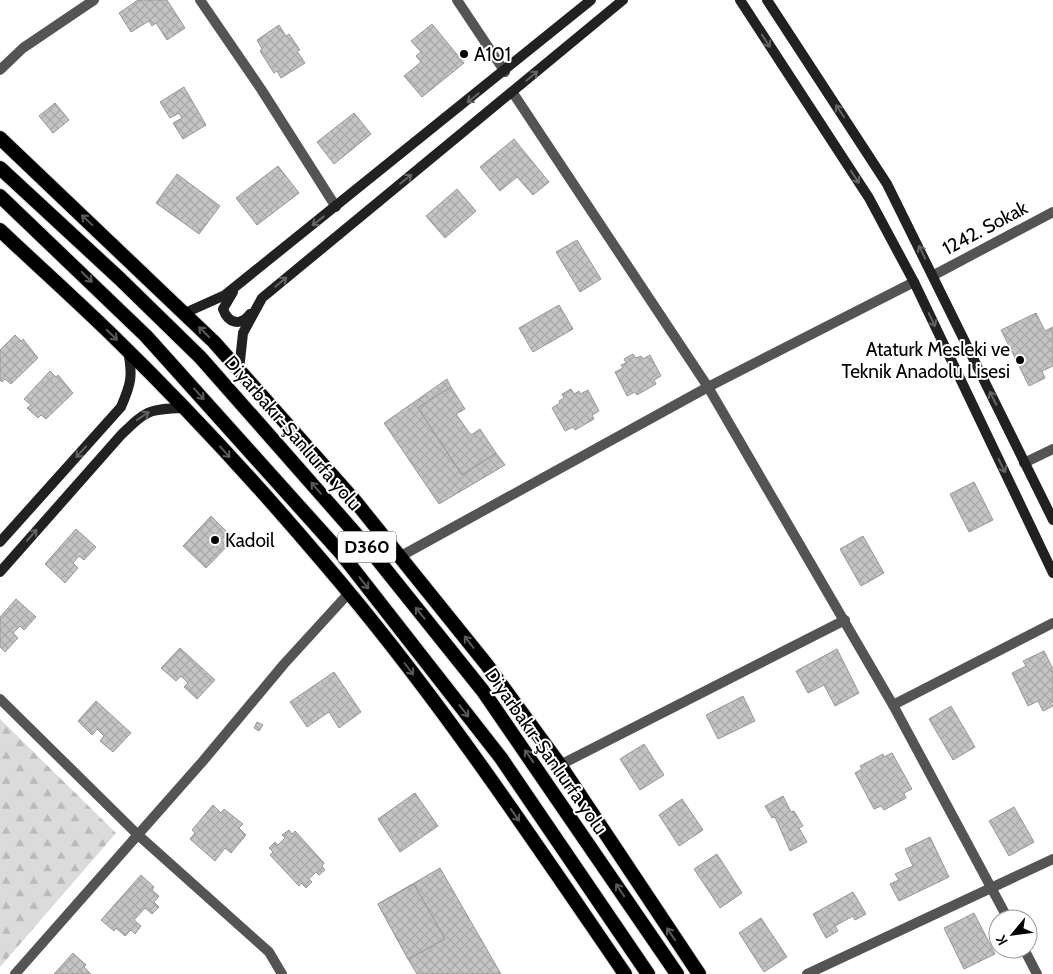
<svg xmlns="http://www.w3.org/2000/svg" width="1053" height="974" viewBox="0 0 1053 974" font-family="Cabin,sans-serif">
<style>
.forest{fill:url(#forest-firs)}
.building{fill:url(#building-cross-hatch);stroke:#989898}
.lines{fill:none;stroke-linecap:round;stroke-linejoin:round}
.trunk-casing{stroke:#dbdbdb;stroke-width:16}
.minor{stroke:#545454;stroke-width:10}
.secondary{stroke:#212121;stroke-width:10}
.trunk{stroke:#000;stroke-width:14}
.oneway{stroke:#646464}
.oneway2{stroke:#595959}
.poi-dot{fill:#000;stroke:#fff;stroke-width:2}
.labels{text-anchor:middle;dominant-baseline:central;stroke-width:4;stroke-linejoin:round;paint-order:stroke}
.shield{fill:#fff;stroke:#4c4c4c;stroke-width:1}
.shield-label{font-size:18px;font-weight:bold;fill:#000}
.poi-label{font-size:19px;fill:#000;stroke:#fff;text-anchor:start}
.street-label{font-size:19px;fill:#000;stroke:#fff}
</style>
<defs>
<pattern id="forest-firs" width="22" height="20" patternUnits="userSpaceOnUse" patternTransform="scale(1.25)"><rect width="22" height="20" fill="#dbdbdb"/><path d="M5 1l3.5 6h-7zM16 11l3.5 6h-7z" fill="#bababa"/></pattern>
<pattern id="building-cross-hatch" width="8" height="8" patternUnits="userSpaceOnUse" patternTransform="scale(1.25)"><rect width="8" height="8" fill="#c4c4c4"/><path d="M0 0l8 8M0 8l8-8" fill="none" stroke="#a7a7a7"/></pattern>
</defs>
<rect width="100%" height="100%" fill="#fff"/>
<!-- forest -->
<polygon class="forest" points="0,719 116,833 0,967"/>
<!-- building -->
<g class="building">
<polygon points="138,0 167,0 185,28 167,40 156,23 152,26 149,21 131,32 119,13"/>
<polygon points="432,24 464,63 422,97 404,76 421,62 416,56 421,52 411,41"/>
<polygon points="279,25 286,36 289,34 300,50 297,51 305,63 281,78 277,71 274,73 260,51 262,49 257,40"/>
<polygon points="184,87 206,125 183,139 173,123 182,118 179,113 170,118 160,102"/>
<polygon points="55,103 69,120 53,133 39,116"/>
<polygon points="354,113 371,134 334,164 317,142"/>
<polygon points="514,139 549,182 533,195 517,177 500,191 480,167"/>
<polygon points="278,166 299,193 257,225 236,198"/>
<polygon points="177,174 220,206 199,234 156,203"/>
<polygon points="457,189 476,211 445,238 426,216"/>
<polygon points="577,240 601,279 580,292 556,252"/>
<polygon points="559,305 573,329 533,352 519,328"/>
<polygon points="1036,313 1045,331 1053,327 1053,366 1042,371 1045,378 1029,386 1001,330"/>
<polygon points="15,335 21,341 23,339 38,358 11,384 5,379 2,382 0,380 0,350"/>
<polygon points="633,354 636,358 641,356 643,359 650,355 661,376 654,380 656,384 637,395 635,392 627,396 615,372 623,368 621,365 626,363 624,359"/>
<polygon points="50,371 56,377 58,375 73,393 46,419 41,415 38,418 27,408 31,405 24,399"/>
<polygon points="447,379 451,387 418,408 462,475 496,453 505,465 439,504 384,423"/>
<polygon points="451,387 465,409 456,414 471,435 480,429 496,453 462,475 418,408"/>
<polygon points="571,389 574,394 579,391 580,394 588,390 599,411 592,415 594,419 575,430 573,427 565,431 552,408 560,403 559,401 564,398 562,394"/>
<polygon points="974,482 993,520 969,532 950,494"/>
<polygon points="211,516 234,539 206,568 183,546"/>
<polygon points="76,529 96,547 84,560 79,556 73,563 78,568 65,583 45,564"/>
<polygon points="863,536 884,573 861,586 840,549"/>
<polygon points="16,599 36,617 24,630 20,626 13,633 18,638 5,652 0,647 0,617"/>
<polygon points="180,648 215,680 197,699 184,687 188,683 181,676 176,681 161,668"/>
<polygon points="837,649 859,693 835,706 824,685 808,693 796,671"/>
<polygon points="1044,651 1053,669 1053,702 1051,703 1053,706 1043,711 1038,701 1028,706 1012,673 1026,666 1023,661"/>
<polygon points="334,672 361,712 339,728 329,712 307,727 290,702"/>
<polygon points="743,696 755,721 718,739 706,715"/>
<polygon points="96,701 131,733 113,752 100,741 104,736 97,729 92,735 78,721"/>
<polygon points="951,706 975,747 953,760 929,719"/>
<polygon points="257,722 263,725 259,731 254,728"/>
<polygon points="644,744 664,775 640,790 620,759"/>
<polygon points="892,753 912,789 904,793 906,798 884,810 881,806 874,809 855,773 862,769 860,766 883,754 884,757"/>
<polygon points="415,793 438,826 400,852 378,819"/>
<polygon points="783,796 791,812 794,811 803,826 799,828 807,842 790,851 775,817 772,818 765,806"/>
<polygon points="682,799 703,830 679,846 659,815"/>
<polygon points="213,805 221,813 224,809 243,824 239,828 246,835 231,853 225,848 215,861 190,839 195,833 192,830"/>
<polygon points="1014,807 1034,842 1009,856 989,821"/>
<polygon points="289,830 292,834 295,831 324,863 322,866 325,870 319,875 316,872 309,879 312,882 306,888 301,883 299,886 270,855 273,852 269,848 275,842 278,845 285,838 282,835"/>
<polygon points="930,837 949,877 899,901 890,884 899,880 895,874 913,866 905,849"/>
<polygon points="717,854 742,893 720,908 694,869"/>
<polygon points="440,868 501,974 417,974 408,959 378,904"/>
<polygon points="141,875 154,887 152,890 159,896 154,902 159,907 152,914 145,908 134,920 141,926 135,934 131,930 125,936 116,928 114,931 101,920"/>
<polygon points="414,884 445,939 408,959 378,904"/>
<polygon points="853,892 866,914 855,920 853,916 835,926 838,931 826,938 813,914"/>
<polygon points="974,913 995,954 964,969 944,928"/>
<polygon points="761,918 787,957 764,972 739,933"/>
<polygon points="73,953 86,965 84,967 91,974 54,974"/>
</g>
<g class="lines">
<!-- trunk casing -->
<g class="trunk-casing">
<g id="trunk">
<polyline points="0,138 214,342 355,501 487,665 560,765 699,974"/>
<polyline points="0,168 119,278 201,358 370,550 483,691 677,974"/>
<polyline points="0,196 146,336 340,552 501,758 648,974"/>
<path d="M0,230C38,266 77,301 114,337C188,409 258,485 324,563C435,692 529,834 625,974"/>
</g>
</g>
<!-- minor -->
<g class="minor">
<polyline points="200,0 261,89 336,207"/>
<polyline points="457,0 505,72"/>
<polyline points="0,70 23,48 94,0"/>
<polyline points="513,93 708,387 893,705 1008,919"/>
<polyline points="934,275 1053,212"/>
<polyline points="1024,463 1053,449"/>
<polyline points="401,556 708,387 914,282"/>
<polyline points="0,699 137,834 269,952 282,974"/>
<polyline points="893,705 1053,623"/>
<polyline points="560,765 845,620"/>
<polyline points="1024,949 1037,974"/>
<polyline points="15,974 203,761 284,664 348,594"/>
<polyline points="807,974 1053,859"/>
</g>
<!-- secondary -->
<g class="secondary">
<polyline points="740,0 869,198 914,282 1053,573"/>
<polyline points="767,0 887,184 1053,520"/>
<path d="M233,292L223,309C228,323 240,327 250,314"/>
<polyline points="185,313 225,295 591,0"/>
<polyline points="239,370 243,333 262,298 623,0"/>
<path d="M0,542L121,407C131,384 133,376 128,351"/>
<path d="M0,572L121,435C146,411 147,409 183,408"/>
</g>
<!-- trunk -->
<use href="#trunk" class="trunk"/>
</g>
<!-- one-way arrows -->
<defs><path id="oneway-shaft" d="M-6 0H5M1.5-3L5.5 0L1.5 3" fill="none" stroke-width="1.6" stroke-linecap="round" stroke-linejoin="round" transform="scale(1.25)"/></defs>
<g class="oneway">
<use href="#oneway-shaft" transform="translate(766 41) rotate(57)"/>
<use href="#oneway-shaft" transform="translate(532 76) rotate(-40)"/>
<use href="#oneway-shaft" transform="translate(473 98) rotate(141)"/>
<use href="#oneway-shaft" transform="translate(840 111) rotate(-124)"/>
<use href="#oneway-shaft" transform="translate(855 177) rotate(57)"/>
<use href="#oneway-shaft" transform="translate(406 179) rotate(-39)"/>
<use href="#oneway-shaft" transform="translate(318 221) rotate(142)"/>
<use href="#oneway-shaft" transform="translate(922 252) rotate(-116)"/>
<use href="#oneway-shaft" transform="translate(281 282) rotate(-40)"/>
<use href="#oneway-shaft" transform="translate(932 320) rotate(64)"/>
<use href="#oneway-shaft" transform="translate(993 398) rotate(-116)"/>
<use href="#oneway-shaft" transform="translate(143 416) rotate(-34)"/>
<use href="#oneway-shaft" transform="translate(81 452) rotate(132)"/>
<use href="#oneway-shaft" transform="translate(1002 466) rotate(64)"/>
<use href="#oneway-shaft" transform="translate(32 535) rotate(-49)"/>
</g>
<g class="oneway2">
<use href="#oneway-shaft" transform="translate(87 220) rotate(-137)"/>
<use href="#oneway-shaft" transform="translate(87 277) rotate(45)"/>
<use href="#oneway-shaft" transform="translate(204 332) rotate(-135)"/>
<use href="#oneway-shaft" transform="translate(112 335) rotate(44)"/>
<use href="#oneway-shaft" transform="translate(199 394) rotate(48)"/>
<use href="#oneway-shaft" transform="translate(225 452) rotate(48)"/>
<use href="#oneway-shaft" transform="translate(316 488) rotate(-131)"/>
<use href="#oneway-shaft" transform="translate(364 583) rotate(52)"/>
<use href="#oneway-shaft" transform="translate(420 613) rotate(-129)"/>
<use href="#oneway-shaft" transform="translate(469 642) rotate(-128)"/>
<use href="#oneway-shaft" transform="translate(409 669) rotate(53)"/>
<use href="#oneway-shaft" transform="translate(464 711) rotate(52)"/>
<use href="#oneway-shaft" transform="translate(529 756) rotate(-125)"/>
<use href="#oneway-shaft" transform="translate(515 815) rotate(55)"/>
<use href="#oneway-shaft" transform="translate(620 890) rotate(-124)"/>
<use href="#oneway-shaft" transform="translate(671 934) rotate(-124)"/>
</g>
<!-- markers -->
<g class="poi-dot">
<circle cx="464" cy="54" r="5"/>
<circle cx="1020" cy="360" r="5"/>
<circle cx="215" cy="540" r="5"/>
</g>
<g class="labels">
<!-- shield labels -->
<rect class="shield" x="338" y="531.5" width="58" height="31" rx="4"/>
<g class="shield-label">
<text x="367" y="547">D360</text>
</g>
<!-- poi labels -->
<g class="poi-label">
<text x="474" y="54">A101</text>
<text x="1010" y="349" text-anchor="end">Ataturk Mesleki ve<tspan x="1010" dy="22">Teknik Anadolu Lisesi</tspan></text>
<text x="225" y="540">Kadoil</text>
</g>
<!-- street labels -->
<g class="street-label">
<text transform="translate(985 228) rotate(-28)">1242. Sokak</text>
<text transform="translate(293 433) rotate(49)">Diyarbakır-Şanlıurfa yolu</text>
<text transform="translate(546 751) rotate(55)">Diyarbakır-Şanlıurfa yolu</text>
</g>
</g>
<!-- north arrow -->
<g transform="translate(1013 934) rotate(241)"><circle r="24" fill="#ffffff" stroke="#999999"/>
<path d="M0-4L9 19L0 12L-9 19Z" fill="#000000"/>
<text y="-8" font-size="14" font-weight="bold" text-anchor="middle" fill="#000000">K</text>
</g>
</svg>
